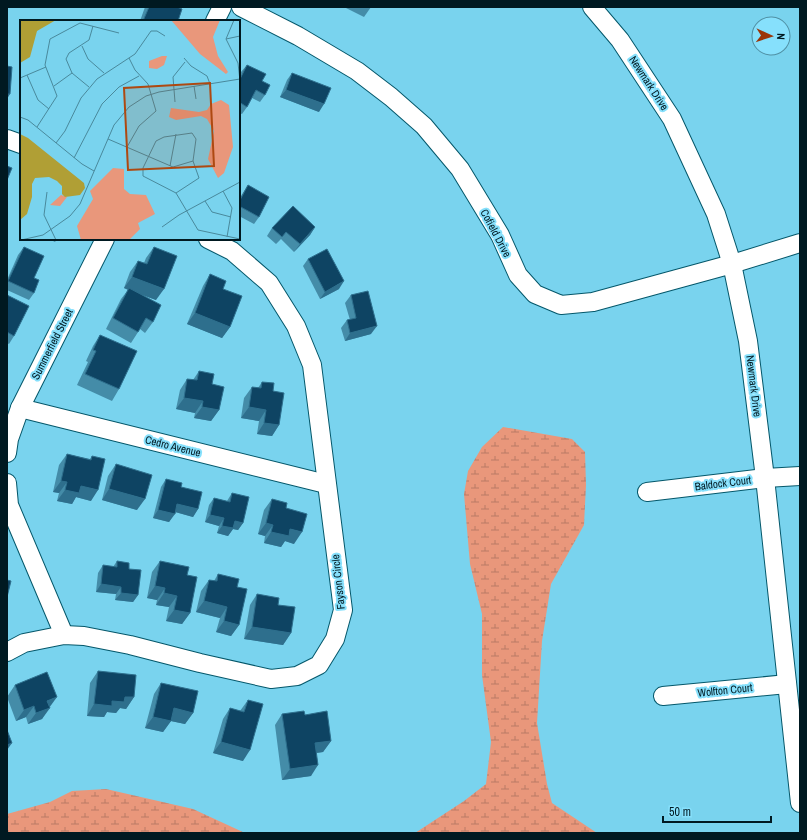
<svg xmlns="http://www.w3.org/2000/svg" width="807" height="840" viewBox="0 0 807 840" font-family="'Archivo Narrow',sans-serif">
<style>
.wetland{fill:url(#wetland-marsh)}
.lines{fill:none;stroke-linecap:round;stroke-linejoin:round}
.minor-casing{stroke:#04576a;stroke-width:20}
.minor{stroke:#fff;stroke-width:18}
.wall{fill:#448ca8}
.shaded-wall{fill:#2e6f8d}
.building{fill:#0e4463;stroke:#2e6f8d}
.labels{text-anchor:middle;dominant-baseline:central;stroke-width:4;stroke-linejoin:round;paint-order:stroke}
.street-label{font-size:11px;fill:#001921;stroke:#86e0fc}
.inset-road{fill:none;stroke:#49899c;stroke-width:1}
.view{fill:#ae4911;fill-opacity:0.15;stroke:#ae4911;stroke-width:2}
.inset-edge{fill:none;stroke:#001921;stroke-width:2}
</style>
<defs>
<pattern id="wetland-marsh" width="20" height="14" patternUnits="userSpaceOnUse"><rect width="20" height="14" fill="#e9977b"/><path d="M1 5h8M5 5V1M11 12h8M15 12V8" fill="none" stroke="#ba7a64"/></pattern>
</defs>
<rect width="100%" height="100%" fill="#79d3ee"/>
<!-- wetland -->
<g class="wetland">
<polygon points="503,427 572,439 585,452 586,485 584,525 551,584 542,641 537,723 547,784 552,803 597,833 415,833 464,801 486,784 491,742 482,675 482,614 470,564 464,494 468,471 482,447"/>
<polygon points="106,789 193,809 245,833 7,833 7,814 50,802 72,791"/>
</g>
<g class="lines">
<!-- minor casing -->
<g class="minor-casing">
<g id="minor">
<polyline points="241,7 298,36 357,71 391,97 424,126 460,169 500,235 518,275 535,294 561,305 593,302 732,264 800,243"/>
<polyline points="592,7 620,40 672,119 716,214 732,264 748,341 765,478 800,803"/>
<polyline points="215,21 222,7"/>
<polyline points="7,139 21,144"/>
<polyline points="20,408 326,484"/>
<polyline points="7,453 9,439 20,408 105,239"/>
<polyline points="7,483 9,505 64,635"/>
<polyline points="647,492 765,478 800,476"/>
<polyline points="7,652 24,643 64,635 84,636 130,645 200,663 271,679 297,676 319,665 335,639 343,610 312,365 296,326 269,283 232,251 208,239"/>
<polyline points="663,696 787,684"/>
</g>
</g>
<!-- minor -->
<use href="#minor" class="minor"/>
</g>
<!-- wall -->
<g class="wall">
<polygon points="145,7 177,7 178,21 140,21"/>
<polygon points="344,7 371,7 364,17"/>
<polygon points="247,65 262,81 265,95 260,102 252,98 247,107 242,114 239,113 239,77 241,72"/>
<polygon points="292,73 319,112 280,97 287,80"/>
<polygon points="248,185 259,217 254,224 239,216 239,199"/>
<polygon points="315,227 310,235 294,252 281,239 276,244 267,236 272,228"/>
<polygon points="49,239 57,239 55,242"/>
<polygon points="24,247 34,278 34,293 29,300 7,290 7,280 18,255"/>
<polygon points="154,247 156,300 142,295 153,322 145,333 140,329 131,343 106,329 121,299 128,290 124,288 130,272 138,261 144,263 146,258"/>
<polygon points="308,259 339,289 320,299 303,266"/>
<polygon points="210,274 223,289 230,327 222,338 187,324 203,286"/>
<polygon points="7,295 14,336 9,344 7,343"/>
<polygon points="351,295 371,334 345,341 341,328 347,320 350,320 345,303"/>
<polygon points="100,335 119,389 112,401 77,385 88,362 86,361 93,346"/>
<polygon points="199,371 212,384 219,410 211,421 194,418 195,413 176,409 180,390 187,379 193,380"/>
<polygon points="262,382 273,391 279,425 272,436 257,434 259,421 241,418 244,398 252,387 258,388"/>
<polygon points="67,454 90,459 92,456 91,501 76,497 72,504 57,501 59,493 53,492 59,465"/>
<polygon points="116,464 137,510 102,500 108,476"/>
<polygon points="166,479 181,487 198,509 193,517 175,512 169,522 153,518 161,487"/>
<polygon points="232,493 243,523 238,530 233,529 228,536 217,533 219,526 205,522 209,505 214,498 227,501"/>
<polygon points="272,499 286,508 294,544 285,541 281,547 264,543 265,536 258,534 264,510"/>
<polygon points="117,561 129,569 138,595 133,602 115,600 116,594 96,592 98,573 103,565 113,567"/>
<polygon points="160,561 187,575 190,613 182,624 166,621 169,607 156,605 157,600 147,598 152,572"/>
<polygon points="218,574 237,587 239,625 231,636 216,632 220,618 196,612 201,591 209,580 214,581"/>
<polygon points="257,594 278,605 291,633 283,645 244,639 250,605"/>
<polygon points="98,671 134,697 126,709 120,708 116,713 107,712 104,717 87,716 90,683"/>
<polygon points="161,683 193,713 185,724 171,721 163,732 145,728 154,694"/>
<polygon points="15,685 49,707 42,719 28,724 26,717 16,721 7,697"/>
<polygon points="248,700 243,761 213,753 223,719 230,708 240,711"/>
<polygon points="282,714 305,715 331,741 323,752 317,753 311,776 282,780 275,725"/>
</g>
<!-- shaded-wall -->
<g class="shaded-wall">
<polygon points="286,90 324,104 319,112 280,97"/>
<polygon points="7,94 10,94 7,99"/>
<polygon points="315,227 310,235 294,252 300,244"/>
<polygon points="132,277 164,289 156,300 124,288"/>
<polygon points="344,281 339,289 320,299 325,292"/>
<polygon points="195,313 230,327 222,338 187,324"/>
<polygon points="377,326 371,334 345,341 350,333"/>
<polygon points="184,398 203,401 195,413 176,409"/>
<polygon points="202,407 219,410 211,421 194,418"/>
<polygon points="249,407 266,410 259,421 241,418"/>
<polygon points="264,423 279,425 272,436 257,434"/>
<polygon points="61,481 67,482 59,493 53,492"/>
<polygon points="81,486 98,490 91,501 76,497 72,504 57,501 65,490"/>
<polygon points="109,489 145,499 137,510 102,500"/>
<polygon points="177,504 198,509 193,517 172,511"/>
<polygon points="158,510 175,514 169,522 153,518"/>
<polygon points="210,515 224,518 219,526 205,522"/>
<polygon points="235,521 243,523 238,530 233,529 228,536 217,533 222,526"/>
<polygon points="266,523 273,525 265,536 258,534"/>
<polygon points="290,529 302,532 294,544 285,541 281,547 264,543 271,532"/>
<polygon points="101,584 121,587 116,594 96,592"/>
<polygon points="155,586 165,588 157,600 147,598"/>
<polygon points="121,593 138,595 133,602 115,600"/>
<polygon points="164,593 177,596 169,607 156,605"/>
<polygon points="204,601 227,607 220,618 196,612"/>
<polygon points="174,610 190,613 182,624 166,621"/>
<polygon points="224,621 239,625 231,636 216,632"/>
<polygon points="252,627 291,633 283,645 244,639"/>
<polygon points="57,697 49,708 47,701"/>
<polygon points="125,697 134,697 126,709 120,708 116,713 107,712 104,717 87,716 94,704 112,701"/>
<polygon points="34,706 26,717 16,721 24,710"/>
<polygon points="50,708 42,719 28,724 36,713"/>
<polygon points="174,708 193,713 185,724 166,720"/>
<polygon points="153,717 171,721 163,732 145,728"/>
<polygon points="331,741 323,752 307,754 315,743"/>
<polygon points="221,742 250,750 243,761 213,753"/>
<polygon points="12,743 7,750 7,745"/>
<polygon points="318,765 311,776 282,780 290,769"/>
</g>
<!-- building -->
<g class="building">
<polygon points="149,7 177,7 182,9 178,21 143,21"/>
<polygon points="247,65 266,74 262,81 270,85 265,95 256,90 247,107 239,102 239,81"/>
<polygon points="7,66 12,67 10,94 7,94"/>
<polygon points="292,73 331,88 324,104 286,90"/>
<polygon points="7,166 12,168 7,180"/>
<polygon points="248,185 269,197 259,217 239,206 239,202"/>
<polygon points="293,206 315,227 300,244 286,232 282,237 272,228"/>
<polygon points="24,247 44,256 34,278 39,280 34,293 8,281"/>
<polygon points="154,247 177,256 164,289 132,277 138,261 147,264"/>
<polygon points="327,249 344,281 325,292 308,259"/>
<polygon points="210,274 226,281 223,289 242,296 230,327 195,313"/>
<polygon points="129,288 161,305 153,322 146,318 138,332 113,318"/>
<polygon points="368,291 377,326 350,333 347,320 356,318 351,295"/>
<polygon points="7,295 29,306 14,336 7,332"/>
<polygon points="100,335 137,351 119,389 85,374 96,351 93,350"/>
<polygon points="199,371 214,374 212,384 224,387 219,410 202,407 203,401 184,398 187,379 197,380"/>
<polygon points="262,382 274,383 273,391 284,393 279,425 264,423 266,410 249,407 252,387 261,388"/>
<polygon points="67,454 91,460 92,456 105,459 98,490 81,486 79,493 65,490 67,482 61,481"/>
<polygon points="116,464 152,475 145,499 109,489"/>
<polygon points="166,479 182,483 181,487 202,492 198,509 177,504 175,514 158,510"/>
<polygon points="232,493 249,497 243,523 235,521 233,528 222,526 224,518 210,515 214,498 230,502"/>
<polygon points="272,499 287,503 286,508 307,514 302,532 290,529 289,536 271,532 273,525 266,523"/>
<polygon points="117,561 129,563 129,569 141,570 138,595 121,593 121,587 101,584 103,565 117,567"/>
<polygon points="160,561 189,567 187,575 197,577 190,613 174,610 177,596 164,593 165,588 155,586"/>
<polygon points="218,574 239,579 237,587 247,589 239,625 224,621 227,607 204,601 209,580 217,581"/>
<polygon points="7,580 11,581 7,597"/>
<polygon points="257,594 279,598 278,605 295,607 291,633 252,627"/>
<polygon points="98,671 136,675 134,697 125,697 124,702 112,701 112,706 94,704"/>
<polygon points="47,672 57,697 47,701 50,708 36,713 34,706 24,710 15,685"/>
<polygon points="161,683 198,691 193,713 174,708 171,721 153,717"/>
<polygon points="248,700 263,704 250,750 221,742 230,708 244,712"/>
<polygon points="304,711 305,715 327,711 331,741 315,743 318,765 290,769 282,714"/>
<polygon points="7,730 12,743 7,745"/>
</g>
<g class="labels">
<!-- street labels -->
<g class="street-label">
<text transform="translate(649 83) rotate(57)">Newmark Drive</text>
<text transform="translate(496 233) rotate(62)">Cofield Drive</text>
<text transform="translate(52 344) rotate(-63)">Summerfield Street</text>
<text transform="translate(754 386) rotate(83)">Newmark Drive</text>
<text transform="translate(173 446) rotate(14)">Cedro Avenue</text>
<text transform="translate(723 483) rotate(-7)">Baldock Court</text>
<text transform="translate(338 582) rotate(-96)">Fayson Circle</text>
<text transform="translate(725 690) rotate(-6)">Wolfton Court</text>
</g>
</g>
<!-- overview -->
<g transform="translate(20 20)">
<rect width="220" height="220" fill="#79d3ee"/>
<path d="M151,0H200L193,17L198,36L208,52L206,54L180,34ZM142,36H147L144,45L137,49L129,48V41ZM201,80L209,85L213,127L204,153L198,158L188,139L194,111L187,99L181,96L156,100L149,97L151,88L179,92L187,90L191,84ZM93,148L104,149V169L110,174L126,175L135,194L118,203L120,209L109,220H61L57,206L73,179L70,171ZM41,175L47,177L40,186L30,185Z" fill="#e9977b"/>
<path d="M0,0H36L17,11L10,37L0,43ZM0,114L8,118L64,163L65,168L60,175L45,177L42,174V166L37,161L29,157L15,158L12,164V177L7,194L0,200Z" fill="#b09f35"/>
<path class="inset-road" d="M214,0L206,19L218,43L220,61M206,19L220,16M62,26L68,39L84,53M164,38L171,46L187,56L190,64M7,55L18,80L29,89M0,58L26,47M34,66L52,53M174,66L176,79M69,67L52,53L46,39L49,33L69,20L73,6M155,82L153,57L165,42M0,97L8,100L62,144L74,151M17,107L37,76L25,45L30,19L60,3L99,13M88,119L153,147L173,141M36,123L45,111L61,78L77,59L115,34L131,11H137L145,16M107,127L119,106L136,91L128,64L115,50L109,38M54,138L82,84L99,67L119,56M150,146L156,114M203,171L212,188L207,217M27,172L24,195L36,220M156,173L179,158L173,141L176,119L172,113L144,117L136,121L123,148V156L156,173L178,210L220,219M185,181L192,192L211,197M142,207L159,195L220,162M1,220L23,215L50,196L60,184L94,105L109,87L126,76L139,72L220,59"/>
<path class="view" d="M190,63L194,146L108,150L104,68Z"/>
<rect width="220" height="220" class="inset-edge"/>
</g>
<!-- border -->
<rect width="807" height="840" fill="none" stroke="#001921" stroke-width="16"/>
<!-- north arrow -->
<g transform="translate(771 36) rotate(93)"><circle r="19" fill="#86e0fc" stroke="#5090a4"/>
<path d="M0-3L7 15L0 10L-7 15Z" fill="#9b3508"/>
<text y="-6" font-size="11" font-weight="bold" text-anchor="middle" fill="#001921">N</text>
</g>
<!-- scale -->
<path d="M663 816v6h108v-6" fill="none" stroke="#001921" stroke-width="2"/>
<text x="669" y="816" font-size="12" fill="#001921" stroke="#86e0fc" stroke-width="3" paint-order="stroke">50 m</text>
</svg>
